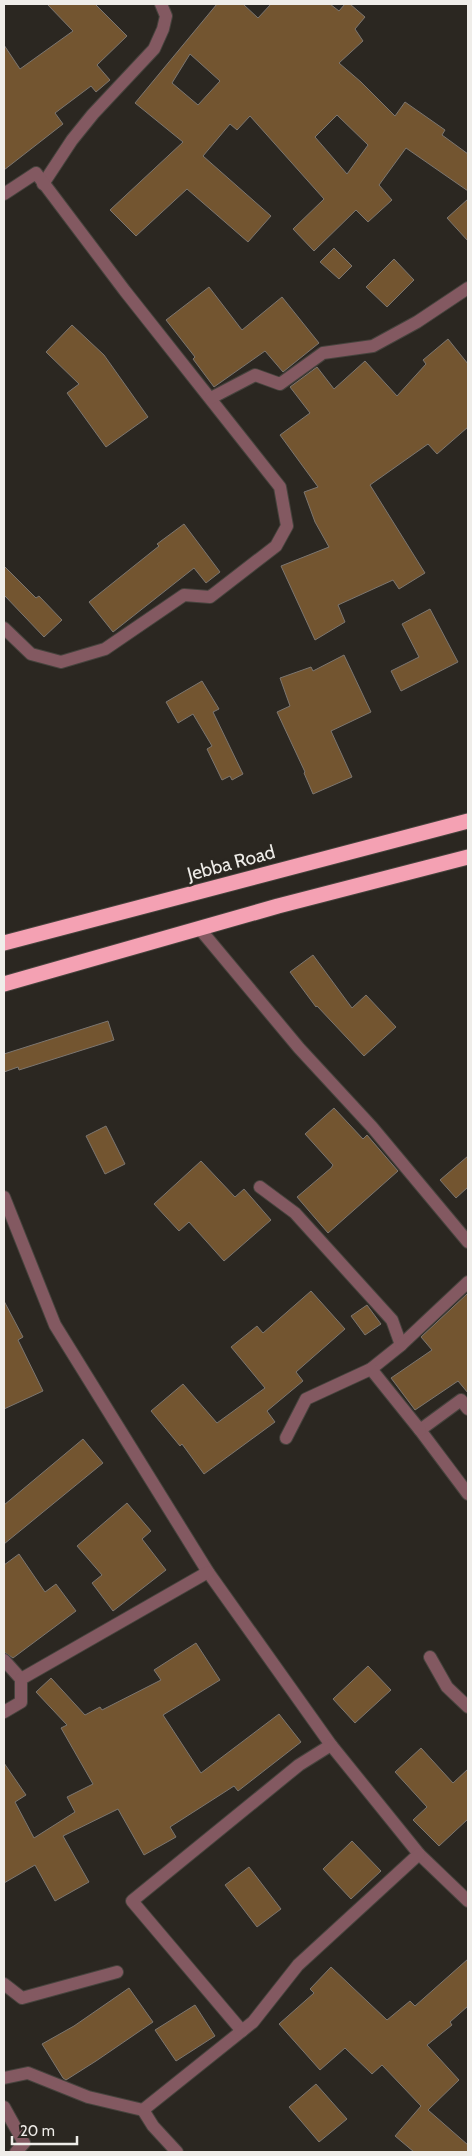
<svg xmlns="http://www.w3.org/2000/svg" width="472" height="2156" viewBox="0 0 472 2156" font-family="Cabin,sans-serif">
<style>
.building{fill:#735530;stroke:#7c7670;fill-rule:evenodd}
.lines{fill:none;stroke-linecap:round;stroke-linejoin:round}
.minor-casing{stroke:#46433d;stroke-width:14}
.highway-casing{stroke:#46433d;stroke-width:17}
.minor{stroke:#835961;stroke-width:12}
.highway{stroke:#f4a1b3;stroke-width:15}
.labels{text-anchor:middle;dominant-baseline:central;stroke-width:5;stroke-linejoin:round;paint-order:stroke}
.street-label{font-size:19px;fill:#efede9;stroke:#2b2721}
</style>
<rect width="100%" height="100%" fill="#2b2721"/>
<!-- building -->
<g class="building">
<polygon points="47,4 95,4 127,36 97,65 110,80 96,92 91,86 55,113 63,124 4,170 4,45 20,69 73,31"/>
<path d="M217,4H243L258,18L271,4H330L339,11L345,4H350L365,17L355,29L363,41L339,63L361,82L395,116L405,102L445,130L442,135L468,154V191L406,148L379,185L392,200L368,222L356,210L314,251L293,229L324,199L250,116L237,130L230,124L203,156L271,216L248,242L187,189L136,236L110,210L183,142L135,103ZM190,54L220,81L198,105L172,83ZM337,115L368,145L347,174L315,137Z"/>
<polygon points="468,199 468,241 447,218"/>
<polygon points="334,248 352,266 339,279 320,262"/>
<polygon points="394,259 414,280 387,307 366,287"/>
<polygon points="209,287 242,330 282,297 319,343 283,372 265,351 214,387 193,359 195,357 166,320"/>
<polygon points="72,325 104,355 148,417 106,447 67,393 79,384 46,352"/>
<polygon points="448,339 468,364 468,427 437,454 428,444 370,485 425,573 399,589 393,580 338,605 345,622 315,640 281,566 329,547 315,522 304,492 318,487 280,435 310,413 290,387 317,367 334,389 365,361 397,396 426,364 423,360"/>
<polygon points="184,524 220,572 206,583 194,568 113,632 89,602 159,546 157,544"/>
<polygon points="4,566 36,598 39,596 62,620 44,637 4,595"/>
<polygon points="430,609 458,662 401,691 391,671 419,657 402,624"/>
<polygon points="344,655 371,712 331,731 352,777 313,794 304,773 305,772 277,712 290,706 280,678 311,667 313,671"/>
<polygon points="202,681 219,709 213,712 243,774 232,780 230,776 222,780 207,749 212,746 193,714 178,723 166,702"/>
<polygon points="313,955 352,1008 366,995 396,1027 364,1056 317,1006 316,1007 290,972"/>
<polygon points="108,1021 114,1040 19,1070 18,1067 4,1072 4,1054"/>
<polygon points="334,1108 363,1139 367,1135 398,1171 328,1233 297,1197 331,1168 333,1165 305,1134"/>
<polygon points="106,1126 125,1164 105,1174 86,1136"/>
<polygon points="468,1156 468,1187 456,1198 440,1180"/>
<polygon points="201,1161 235,1197 244,1189 271,1220 224,1261 189,1222 179,1231 154,1204"/>
<polygon points="311,1291 345,1329 296,1372 303,1381 267,1411 275,1422 204,1474 182,1444 180,1446 151,1411 183,1384 217,1423 265,1388 231,1347 257,1326 263,1333"/>
<polygon points="468,1293 468,1393 458,1381 415,1410 391,1378 432,1350 421,1337"/>
<polygon points="4,1301 23,1337 18,1340 43,1391 4,1409"/>
<polygon points="367,1305 381,1324 365,1335 351,1316"/>
<polygon points="83,1439 103,1463 4,1544 4,1505"/>
<polygon points="127,1503 151,1531 142,1539 166,1570 113,1611 92,1583 102,1575 77,1546"/>
<polygon points="19,1554 45,1592 56,1584 76,1611 13,1658 4,1652 4,1565"/>
<polygon points="196,1643 220,1680 163,1715 201,1773 279,1714 301,1742 238,1791 234,1786 170,1827 176,1837 144,1855 118,1809 63,1836 89,1882 55,1901 35,1865 4,1883 4,1763 26,1795 15,1802 34,1838 75,1812 67,1797 93,1784 61,1728 67,1725 36,1692 51,1678 85,1715 100,1707 102,1710 161,1680 154,1670"/>
<polygon points="368,1666 391,1690 355,1723 333,1699"/>
<polygon points="421,1748 453,1783 468,1769 468,1819 439,1846 413,1820 427,1807 395,1772"/>
<polygon points="352,1841 381,1871 351,1899 323,1869"/>
<polygon points="249,1867 281,1909 257,1927 225,1885"/>
<polygon points="468,1959 468,2006 450,2022 452,2025 427,2045 459,2080 428,2110 468,2145 468,2152 414,2152 395,2136 421,2106 382,2065 372,2074 345,2048 320,2070 279,2024 314,1993 310,1989 331,1967 387,2020 410,2001 415,2006"/>
<polygon points="129,1988 153,2022 96,2061 66,2080 63,2078 42,2044 74,2026"/>
<polygon points="195,2005 215,2036 176,2061 155,2030"/>
<polygon points="316,2084 347,2119 319,2142 289,2107"/>
</g>
<g class="lines">
<!-- minor casing -->
<g class="minor-casing">
<g id="minor">
<polyline points="43,184 72,140 93,114 154,49 163,29 166,16 161,4"/>
<polyline points="4,194 36,173 125,291 280,487 287,526 276,546 210,597 184,595 105,649 61,662 31,654 4,628"/>
<polyline points="211,398 255,375 280,384 323,353 373,346 417,322 468,288"/>
<polyline points="199,928 299,1048 372,1127 468,1242"/>
<polyline points="260,1187 295,1213 392,1320 401,1345 371,1369"/>
<polyline points="4,1197 55,1325 208,1572 331,1745 419,1854 468,1901"/>
<polyline points="401,1345 468,1282"/>
<polyline points="468,1409 461,1400 420,1430 468,1494"/>
<polyline points="286,1438 306,1399 371,1369 420,1430"/>
<polyline points="430,1657 447,1687 468,1707"/>
<polyline points="4,1660 21,1679"/>
<polyline points="4,1712 21,1702 21,1679 208,1572"/>
<polyline points="4,1984 22,1998 117,1972"/>
<polyline points="242,2031 132,1901 299,1765 331,1745"/>
<polyline points="4,2078 28,2073 88,2097 143,2110"/>
<polyline points="4,2107 24,2143 16,2152"/>
<polyline points="177,2152 153,2126 143,2110 253,2022 298,1965 419,1854"/>
</g>
</g>
<!-- highway casing -->
<g class="highway-casing">
<g id="highway">
<polyline points="4,943 468,821"/>
<polyline points="4,984 278,906 468,857"/>
</g>
</g>
<!-- minor -->
<use href="#minor" class="minor"/>
<!-- highway -->
<use href="#highway" class="highway"/>
</g>
<g class="labels">
<!-- street labels -->
<g class="street-label">
<text transform="translate(231 863) rotate(-15)">Jebba Road</text>
</g>
</g>
<!-- border -->
<rect width="472" height="2156" fill="none" stroke="#efede9" stroke-width="10"/>
<!-- scale -->
<path d="M12 2136v8h65v-8" fill="none" stroke="#efede9" stroke-width="2.5"/>
<text x="20" y="2136" font-size="15" fill="#efede9" stroke="#2b2721" stroke-width="4" paint-order="stroke">20 m</text>
</svg>
